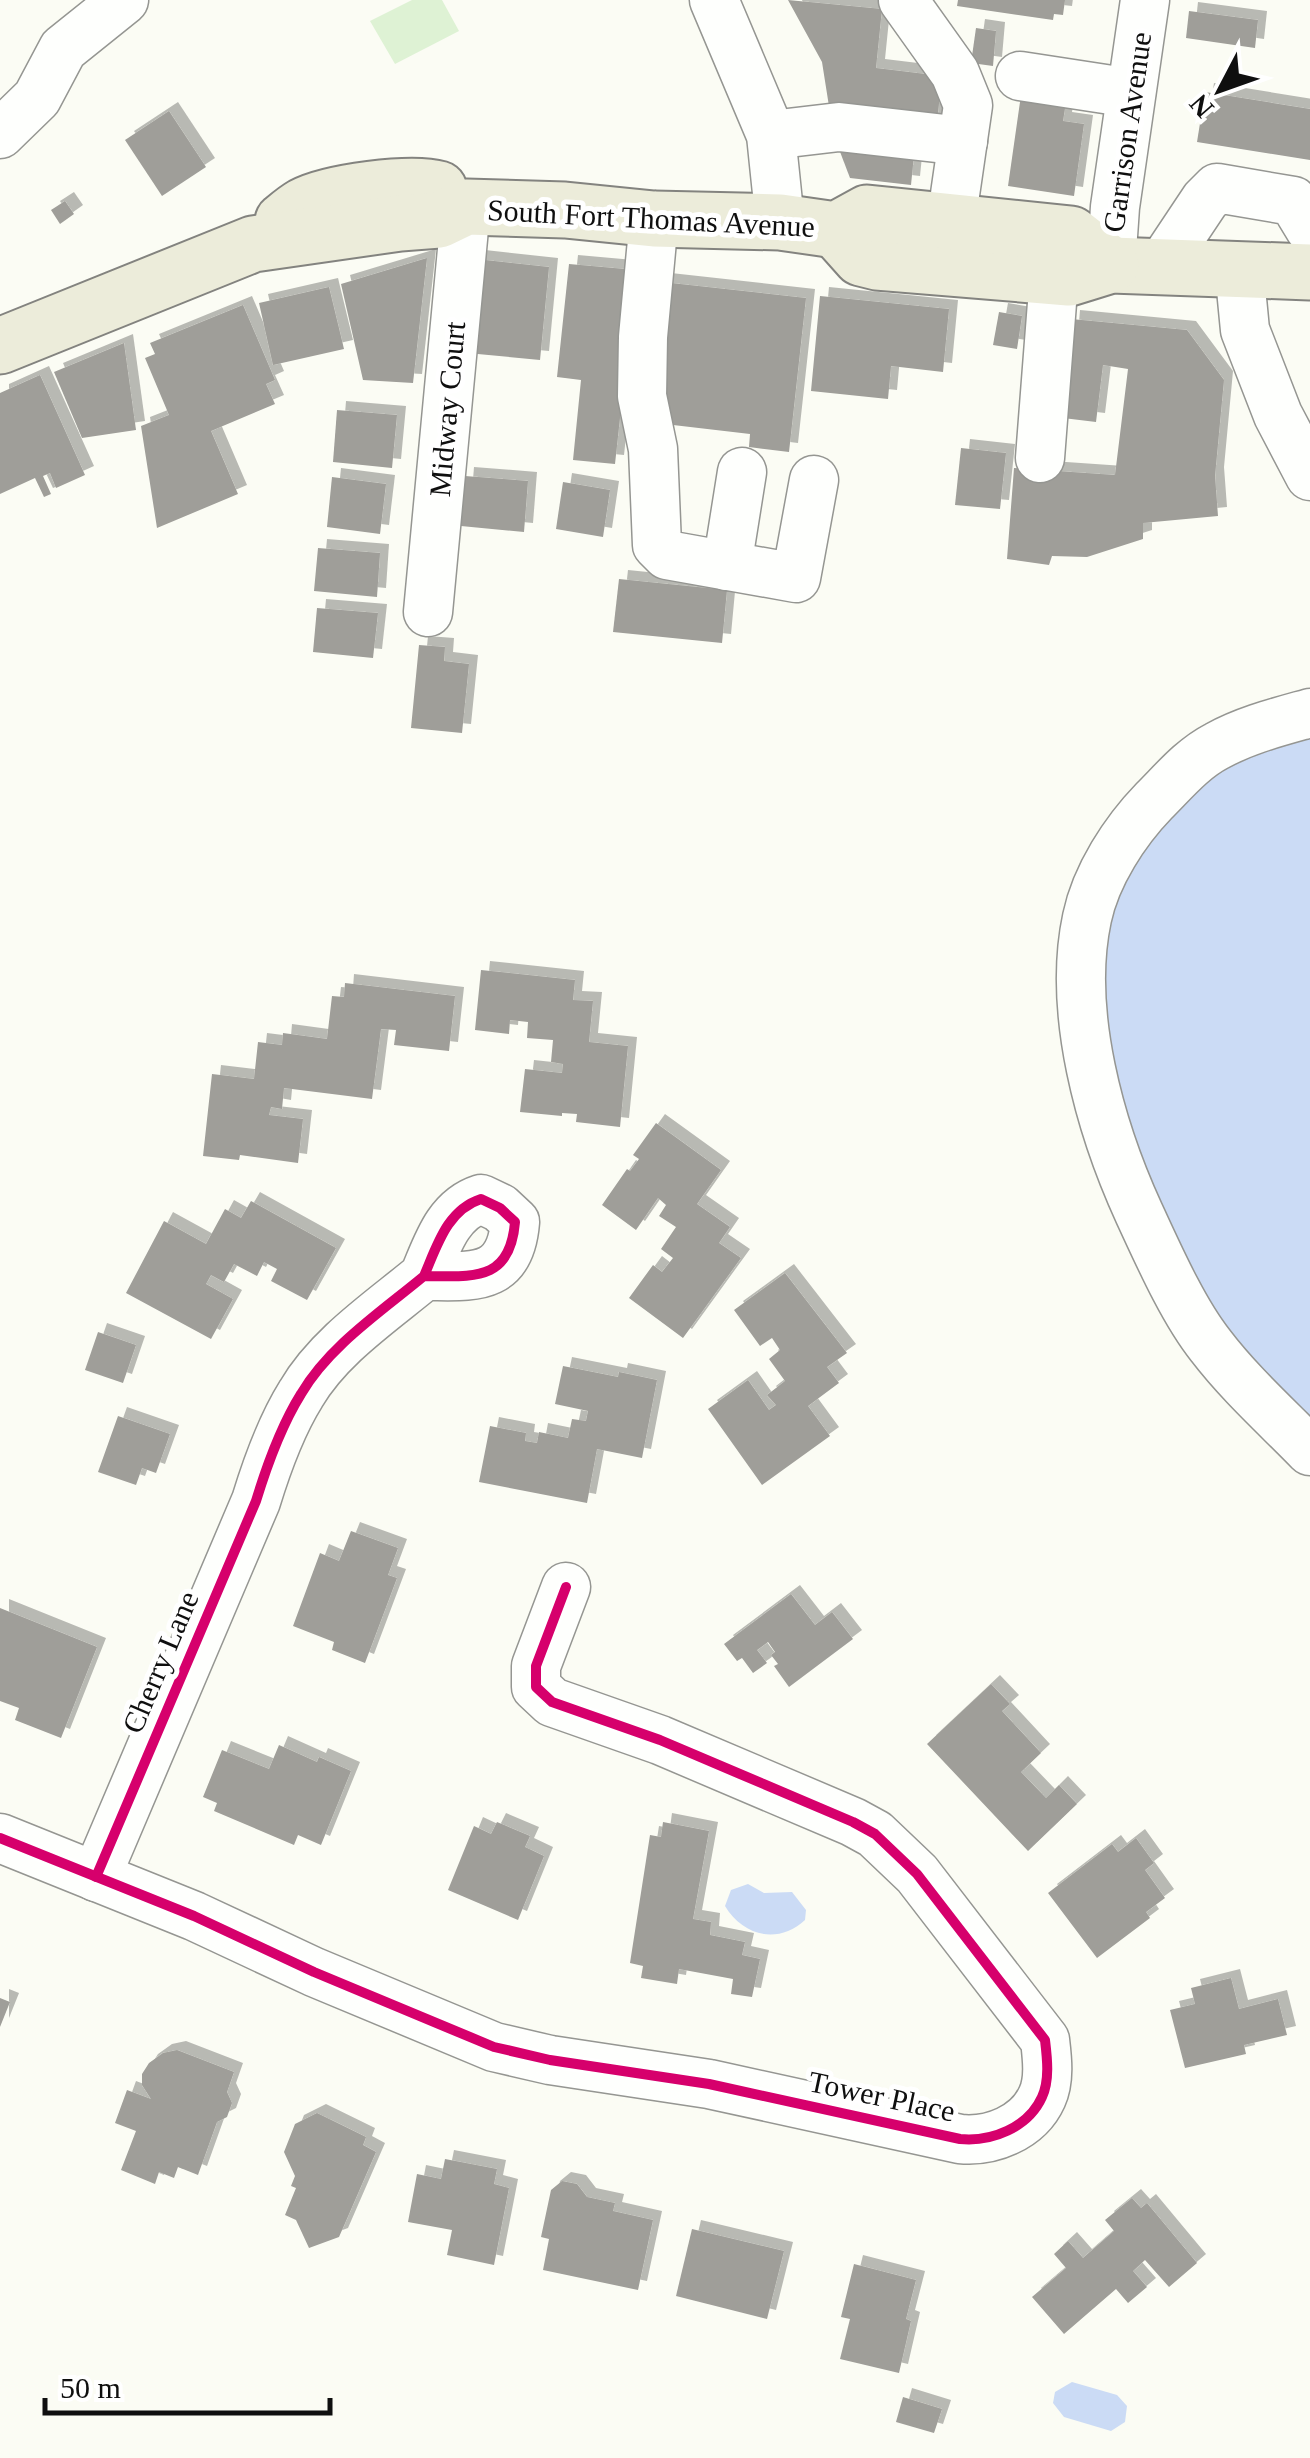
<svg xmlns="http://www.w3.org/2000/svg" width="1310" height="2458" viewBox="0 0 1310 2458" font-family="'Times New Roman',serif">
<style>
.green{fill:#def2d4}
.water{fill:#cbdbf5}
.building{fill:#9f9e99;filter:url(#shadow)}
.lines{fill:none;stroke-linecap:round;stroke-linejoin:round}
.minor-casing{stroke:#959692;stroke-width:51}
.major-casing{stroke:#83837f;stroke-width:59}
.minor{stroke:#fefffd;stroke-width:48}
.major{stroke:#ececda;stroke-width:55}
.cycleway-casing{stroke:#fff;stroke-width:16}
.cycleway{stroke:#d6006c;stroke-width:10}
.labels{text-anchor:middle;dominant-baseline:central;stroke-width:10;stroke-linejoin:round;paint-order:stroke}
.street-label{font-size:30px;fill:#0f0f0f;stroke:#fff}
</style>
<defs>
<filter id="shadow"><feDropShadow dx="9" dy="-9" stdDeviation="0" flood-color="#0004"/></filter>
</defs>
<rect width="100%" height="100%" fill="#fbfcf4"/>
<!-- green -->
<polygon class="green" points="412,0 442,0 459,31 395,64 370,21"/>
<!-- water -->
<g class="water">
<polygon points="1310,737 1310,1426 1257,1378 1186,1271 1116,1119 1093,977 1114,883 1149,829 1221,763"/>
<path d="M748,1884L764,1893L792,1892L806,1910L805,1920C778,1945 743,1936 725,1906L731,1890Z"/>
<polygon points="1072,2382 1117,2395 1127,2406 1125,2422 1111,2431 1064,2417 1053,2403 1055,2392"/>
</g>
<!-- building -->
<g class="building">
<polygon points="788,0 882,9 876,68 942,76 936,131 831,119 822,62"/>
<polygon points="958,0 1065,0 1063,15 1054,14 1053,20 957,6"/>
<polygon points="1189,11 1258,20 1255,48 1186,38"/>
<polygon points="976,28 996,31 993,66 971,63"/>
<polygon points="1205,92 1310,109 1310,160 1197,142"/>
<polygon points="1021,95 1066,102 1063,121 1084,124 1074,196 1008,186"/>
<polygon points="169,111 206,167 162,196 125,140"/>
<polygon points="834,136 915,145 911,185 850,178"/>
<polygon points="65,201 74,214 60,224 51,210"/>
<polygon points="427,258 413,383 363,380 341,284"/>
<polygon points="476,259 549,267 540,360 467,353"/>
<polygon points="569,264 636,270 615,464 573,460 581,380 557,377"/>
<polygon points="662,282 806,298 789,452 749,447 750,434 656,423"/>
<polygon points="329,287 344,349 273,365 259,303"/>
<polygon points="820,296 949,309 943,372 891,366 888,399 811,391"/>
<polygon points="243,305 275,380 266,384 275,404 211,431 238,494 157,528 141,426 169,415 145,358 155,354 150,343"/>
<polygon points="999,312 1022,316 1017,349 993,345"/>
<polygon points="1071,319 1187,330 1224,380 1215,476 1218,516 1143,523 1143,539 1087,557 1052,556 1049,565 1007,559 1014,468 1115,475 1128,369 1103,365 1096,422 1063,418"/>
<polygon points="124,343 136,430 82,438 54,372"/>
<polygon points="40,375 85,475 56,488 50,473 43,476 51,494 44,497 35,478 0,494 0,393"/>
<polygon points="337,410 397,415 392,468 333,462"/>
<polygon points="961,448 1006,453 1000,509 955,505"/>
<polygon points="465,476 528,481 524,532 461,526"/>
<polygon points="332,477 386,484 380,534 327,527"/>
<polygon points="563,482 610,490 603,537 556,529"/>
<polygon points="318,548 380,553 377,597 314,591"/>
<polygon points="619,579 727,590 722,643 613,632"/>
<polygon points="317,608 378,613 373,658 313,652"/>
<polygon points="419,645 445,647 444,661 469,664 462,733 411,728"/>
<polygon points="481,970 575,980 573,1000 593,1001 589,1042 628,1046 620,1127 576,1122 577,1114 562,1113 562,1116 520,1112 525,1069 562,1073 563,1064 551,1062 553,1040 527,1038 528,1022 510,1020 509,1034 475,1030"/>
<polygon points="345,983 455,996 449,1051 394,1045 396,1030 381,1029 372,1099 284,1088 282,1109 271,1107 269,1115 303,1119 298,1163 240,1155 239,1160 203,1156 212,1074 254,1079 258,1042 282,1045 283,1033 327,1039 332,996 344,997"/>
<polygon points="656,1123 721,1170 697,1204 730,1227 719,1243 741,1258 683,1338 629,1298 653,1265 662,1272 673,1258 661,1249 676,1227 659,1216 666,1205 658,1198 636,1230 602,1205 627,1169 630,1171 639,1159 633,1155"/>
<polygon points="251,1201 336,1248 307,1300 271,1281 277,1269 264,1262 257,1276 234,1264 224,1282 211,1275 206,1284 233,1299 211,1339 126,1293 164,1221 206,1244 225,1209 241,1218"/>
<polygon points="785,1273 847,1353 827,1367 839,1383 808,1406 830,1436 762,1485 708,1409 748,1380 769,1410 776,1405 767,1395 785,1381 769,1359 780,1350 772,1338 760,1346 734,1310"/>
<polygon points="98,1332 136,1345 123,1383 85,1370"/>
<polygon points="563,1366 618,1377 619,1372 657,1380 642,1458 597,1449 587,1503 479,1482 490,1426 526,1433 525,1441 537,1443 539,1432 568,1438 572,1419 586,1421 588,1411 555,1404"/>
<polygon points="118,1416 170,1434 156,1473 142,1468 136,1485 98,1472"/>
<polygon points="351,1531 398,1548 388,1575 397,1578 365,1663 332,1650 334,1642 293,1626 320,1553 339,1561"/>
<polygon points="791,1594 815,1625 832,1612 853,1639 789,1687 774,1666 778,1664 771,1655 775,1652 768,1642 757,1650 767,1663 753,1673 742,1658 737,1661 724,1644"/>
<polygon points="0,1608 97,1647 61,1738 15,1720 19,1708 0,1701"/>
<polygon points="991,1684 1010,1704 1002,1711 1041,1753 1021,1772 1046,1798 1059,1785 1077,1804 1028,1851 927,1744"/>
<polygon points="279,1745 317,1762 319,1757 351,1771 321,1845 298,1835 294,1845 214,1811 217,1803 203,1797 222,1750 269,1769"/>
<polygon points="497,1822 530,1836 525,1847 544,1856 518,1920 448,1890 474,1826 491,1834"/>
<polygon points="663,1822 709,1831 693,1919 711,1922 710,1935 745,1942 742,1955 760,1959 752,1997 731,1994 733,1979 679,1969 677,1984 641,1978 643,1966 630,1963 650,1835 661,1837"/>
<polygon points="1136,1838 1154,1863 1145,1870 1165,1898 1146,1912 1150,1918 1097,1958 1048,1893 1112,1844 1118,1852"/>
<polygon points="1231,1978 1239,2009 1278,1999 1287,2035 1244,2045 1246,2054 1185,2068 1170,2010 1195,2004 1191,1988"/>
<polygon points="0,1998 10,2002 0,2027"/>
<polygon points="177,2050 234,2072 227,2092 232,2103 227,2117 217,2122 198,2175 178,2167 174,2178 159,2172 155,2184 121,2170 136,2131 115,2123 127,2090 151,2099 142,2085 142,2074 149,2063 163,2053"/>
<polygon points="317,2113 366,2137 363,2145 376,2152 339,2237 309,2248 296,2220 285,2215 296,2188 291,2186 295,2176 284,2152 295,2124"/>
<polygon points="445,2159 497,2169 494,2184 509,2188 494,2265 447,2255 452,2230 408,2222 417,2174 441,2179"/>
<polygon points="562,2181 577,2184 587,2197 615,2203 613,2211 653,2220 638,2290 543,2270 549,2239 541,2237 551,2190"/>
<polygon points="1132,2198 1141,2208 1147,2203 1197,2263 1169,2287 1145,2260 1133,2271 1147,2287 1128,2303 1116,2289 1064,2334 1032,2297 1066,2268 1054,2254 1068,2241 1083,2258 1114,2231 1105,2220"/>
<polygon points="692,2229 784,2251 767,2319 676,2296"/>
<polygon points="854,2264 916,2280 906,2319 911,2321 899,2373 840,2359 850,2319 841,2317"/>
<polygon points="903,2397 942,2409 934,2433 896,2422"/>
</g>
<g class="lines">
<!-- minor casing -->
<g class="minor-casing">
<g id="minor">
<polyline points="714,0 771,135 780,222"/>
<polyline points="903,0 955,73 968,105 951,222"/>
<polyline points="1020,76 1131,93"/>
<polyline points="0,134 37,98 63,49 124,0"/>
<polyline points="771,135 839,127 963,141"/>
<polyline points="654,219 643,337 642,396 653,449 657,545 667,555 796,578 814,480"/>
<polyline points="1111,265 1115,207 1145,0"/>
<polyline points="1161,266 1205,200 1217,188 1293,201 1310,229"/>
<polyline points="1239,268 1245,330 1278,415 1310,476"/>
<polyline points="1040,458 1054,277"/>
<polyline points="727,566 742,472"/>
<polyline points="428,612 466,207"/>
<path d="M1310,713C1278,722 1246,730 1217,746C1192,759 1174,781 1154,801C1125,831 1096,875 1087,918C1067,1011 1100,1128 1139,1213C1158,1254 1183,1311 1211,1346C1240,1384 1277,1417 1310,1451"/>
<path d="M0,1838L194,1916L314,1972L494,2047L550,2060L709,2084L960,2139C991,2142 1028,2128 1042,2097C1050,2080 1047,2057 1045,2040L917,1874L875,1834L853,1822L660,1740L552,1702L536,1687V1666L566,1587"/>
<path d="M96,1877L256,1501C267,1465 281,1426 301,1394C329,1346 382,1311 424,1276C472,1276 510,1283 515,1222L500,1208L481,1199C447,1210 437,1246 424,1276"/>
</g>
</g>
<!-- major casing -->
<g class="major-casing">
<g id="major">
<path d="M283,221C289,216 296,210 303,206C329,192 411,181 439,189"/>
<polyline points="836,230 861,258 877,262 1069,278 1111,265 1310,272"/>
<polyline points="0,346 253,244 400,223 439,220 466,207 565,210 654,219 780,222 836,230 867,213 1071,234 1111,265"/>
</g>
</g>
<!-- minor -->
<use href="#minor" class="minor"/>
<!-- major -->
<use href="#major" class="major"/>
<!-- cycleway casing -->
<g class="cycleway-casing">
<g id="cycleway">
<path d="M0,1838L194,1916L314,1972L494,2047L550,2060L709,2084L960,2139C991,2142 1028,2128 1042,2097C1050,2080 1047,2057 1045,2040L917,1874L875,1834L853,1822L660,1740L552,1702L536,1687V1666L566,1587"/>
<path d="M96,1877L256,1501C267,1465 281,1426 301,1394C329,1346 382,1311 424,1276C472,1276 510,1283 515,1222L500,1208L481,1199C447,1210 437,1246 424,1276"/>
</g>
</g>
<!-- cycleway -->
<use href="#cycleway" class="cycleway"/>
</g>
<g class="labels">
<!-- street labels -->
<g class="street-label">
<text transform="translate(1127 132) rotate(-82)">Garrison Avenue</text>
<text transform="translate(651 218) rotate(3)">South Fort Thomas Avenue</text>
<text transform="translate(447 409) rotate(-85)">Midway Court</text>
<text transform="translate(160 1662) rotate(-67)">Cherry Lane</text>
<text transform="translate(882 2096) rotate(12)">Tower Place</text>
</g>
</g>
<!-- north arrow -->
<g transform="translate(1220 90) rotate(229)" stroke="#ffffff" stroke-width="8" paint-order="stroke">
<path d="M0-8L18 38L0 25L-18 38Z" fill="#0f0f0f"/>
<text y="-15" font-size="28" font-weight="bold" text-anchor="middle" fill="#0f0f0f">N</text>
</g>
<!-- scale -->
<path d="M45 2398v15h285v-15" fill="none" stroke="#0f0f0f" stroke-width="5"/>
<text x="60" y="2398" font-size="30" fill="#0f0f0f" stroke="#ffffff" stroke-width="8" paint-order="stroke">50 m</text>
</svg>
